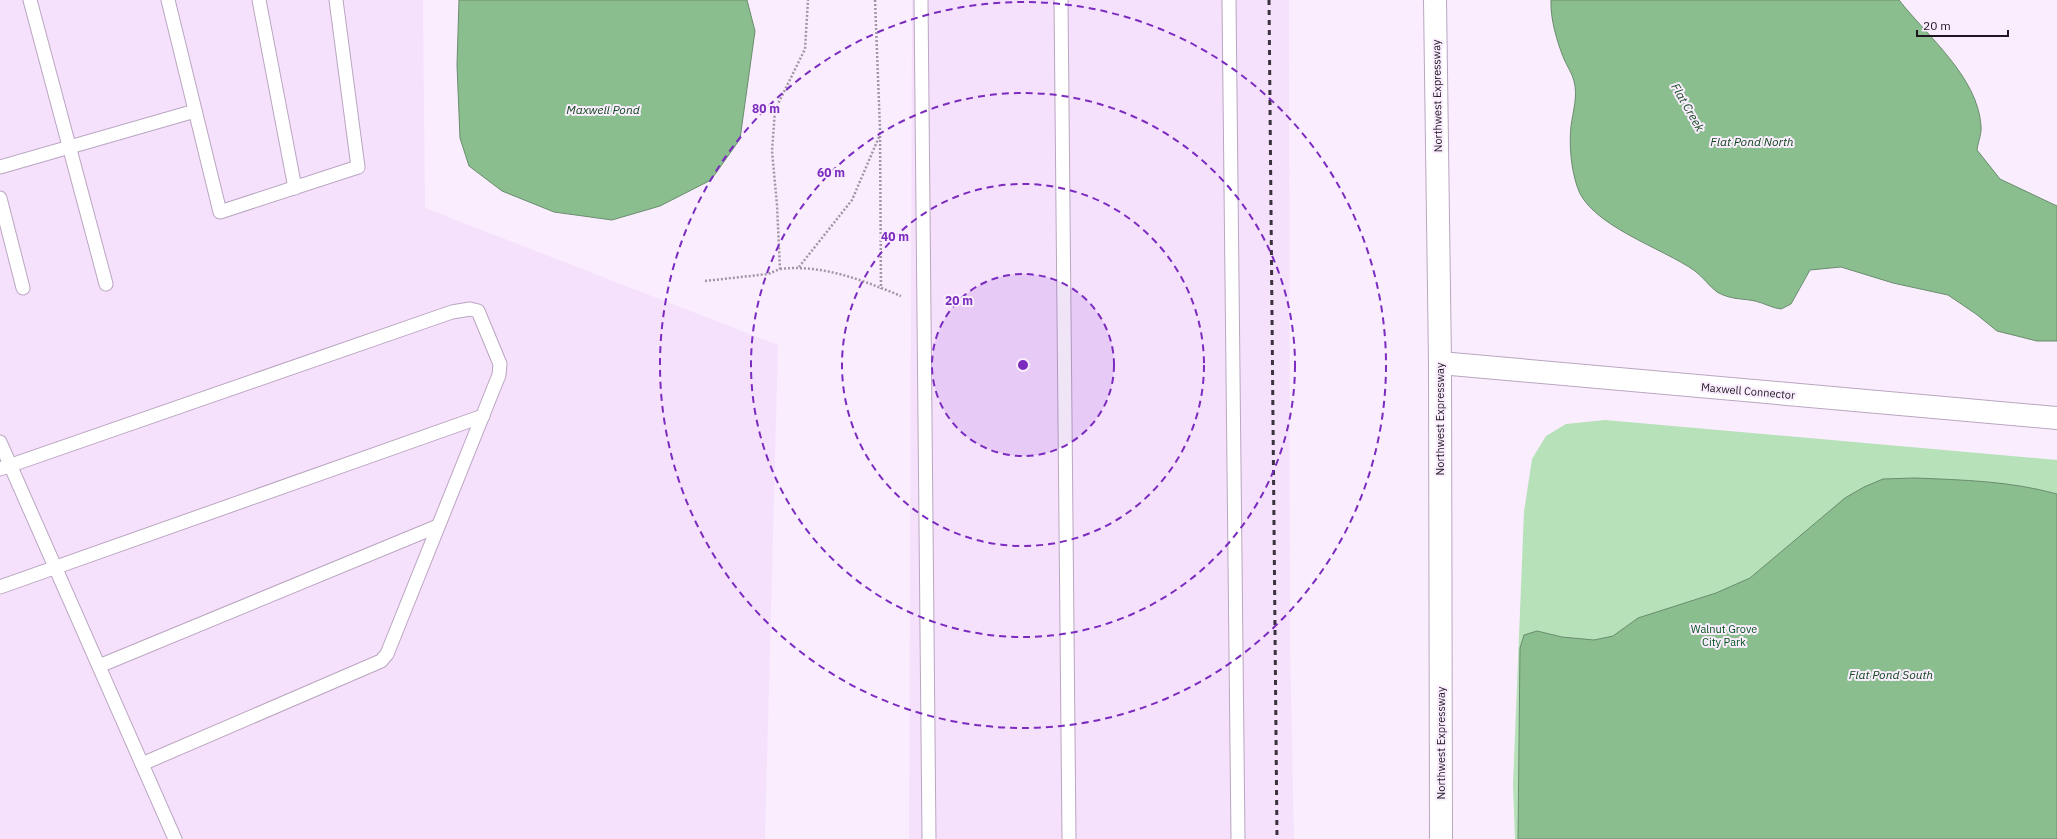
<svg xmlns="http://www.w3.org/2000/svg" width="2057" height="839" viewBox="0 0 2057 839" font-family="'IBM Plex Sans',sans-serif">
<style>
.built{fill:#f6e1fd}
.green{fill:#b6e1b9}
.water{fill:#8bbe8f;stroke:#6a8c6e}
.lines{fill:none;stroke-linecap:round;stroke-linejoin:round}
.lane-casing{stroke:#baa6c1;stroke-width:15}
.secondary-casing{stroke:#baa6c1;stroke-width:24}
.path{stroke:#a196a4;stroke-width:2.5;stroke-dasharray:2 2;stroke-linecap:butt}
.lane{stroke:#fff;stroke-width:13}
.secondary{stroke:#fff;stroke-width:22}
.rail{stroke:#3a323d;stroke-width:3;stroke-dasharray:5 5;stroke-linecap:butt}
.ring{fill:none;stroke:#7b2cbf;stroke-width:2;stroke-dasharray:7 5}
.labels{text-anchor:middle;dominant-baseline:central;stroke-width:4;stroke-linejoin:round;paint-order:stroke}
.street-label{font-size:11px;fill:#1e1721;stroke:#faedfe}
.park-label{font-size:11px;fill:#02541a;stroke:#faedfe}
.water-label{font-size:12px;font-style:italic;fill:#10471b;stroke:#faedfe}
.centre{fill:#7b2cbf;stroke:#faedfe;stroke-width:2}
.ring-label{font-size:12px;text-anchor:middle;font-weight:bold;fill:#7b2cbf;stroke:#faedfe;stroke-width:4;stroke-linejoin:round;paint-order:stroke}
</style>
<rect width="100%" height="100%" fill="#faedfe"/>
<!-- built -->
<g class="built">
<polygon points="0,0 423,0 425,208 778,345 765,839 0,839"/>
<polygon points="912,0 1289,0 1290,646 1294,839 909,839"/>
</g>
<!-- green -->
<polygon class="green" points="1605,420 2057,460 2057,839 1515,839 1513,785 1524,512 1532,459 1546,436 1566,424"/>
<!-- water -->
<g class="water">
<polygon points="459,0 747,0 755,31 740,139 711,180 660,206 612,220 554,212 502,191 469,166 460,138 457,65"/>
<path d="M1551,0H1899C1927,36 1978,77 1981,126C1982,133 1978,142 1977,150L2000,179L2057,206V341H2037L1997,331L1976,314L1948,295L1893,283L1841,267L1810,270L1791,304L1781,309C1772,308 1764,303 1755,301C1741,298 1731,300 1717,292C1709,286 1703,277 1695,271C1663,248 1588,225 1577,186C1571,168 1569,145 1571,126C1573,111 1578,96 1574,81C1572,73 1567,66 1564,59C1557,42 1550,18 1551,0Z"/>
<path d="M1915,478C1963,480 2010,481 2057,494V839H1518L1520,648L1524,635L1537,631L1562,637L1594,640L1613,636L1638,618L1716,593L1750,578L1845,498L1864,487L1883,479Z"/>
</g>
<g class="lines">
<!-- lane casing -->
<g class="lane-casing">
<g id="lane">
<polyline points="30,0 106,284"/>
<polyline points="168,0 220,212 358,167 336,0"/>
<polyline points="259,0 295,188"/>
<polyline points="921,0 929,839"/>
<polyline points="1061,0 1069,839"/>
<polyline points="1229,0 1238,839"/>
<polyline points="0,167 195,111"/>
<polyline points="0,198 23,288"/>
<polyline points="0,442 175,839"/>
<polyline points="0,469 452,312 470,309 478,311 500,364 499,375 387,654 381,661 142,764"/>
<polyline points="0,587 483,416"/>
<polyline points="99,666 438,526"/>
</g>
</g>
<!-- secondary casing -->
<g class="secondary-casing">
<g id="secondary">
<polyline points="1435,0 1440,363 1441,839"/>
<polyline points="1440,363 2057,418"/>
</g>
</g>
<!-- path -->
<g class="path">
<polyline points="875,0 880,129 881,289"/>
<polyline points="799,267 852,200 879,137"/>
<path d="M780,269C822,264 862,280 901,296"/>
<polyline points="705,281 768,274 780,269 777,205 772,151 775,110 805,49 808,0"/>
</g>
<!-- lane -->
<use href="#lane" class="lane"/>
<!-- secondary -->
<use href="#secondary" class="secondary"/>
<!-- rail -->
<polyline class="rail" points="1269,0 1277,839"/>
</g>
<!-- distance rings -->
<circle cx="1023" cy="365" r="91" fill="#7b2cbf" fill-opacity=".12"/>
<g class="ring">
<circle cx="1023" cy="365" r="91"/>
<circle cx="1023" cy="365" r="181"/>
<circle cx="1023" cy="365" r="272"/>
<circle cx="1023" cy="365" r="363"/>
</g>
<g class="labels">
<!-- street labels -->
<g class="street-label">
<text transform="translate(1437 96) rotate(-91)">Northwest Expressway</text>
<text transform="translate(1748 391) rotate(5)">Maxwell Connector</text>
<text transform="translate(1440 419) rotate(-90)">Northwest Expressway</text>
<text transform="translate(1441 743) rotate(-90)">Northwest Expressway</text>
</g>
<!-- park labels -->
<g class="park-label">
<text x="1724" y="629">Walnut Grove<tspan x="1724" dy="13">City Park</tspan></text>
</g>
<!-- water labels -->
<g class="water-label">
<text transform="translate(1688 107) rotate(60)">Flat Creek</text>
<text x="603" y="109">Maxwell Pond</text>
<text x="1752" y="141">Flat Pond North</text>
<text x="1891" y="674">Flat Pond South</text>
</g>
</g>
<circle cx="1023" cy="365" r="6" class="centre"/>
<g class="ring-label">
<text x="766" y="113">80 m</text>
<text x="831" y="177">60 m</text>
<text x="895" y="241">40 m</text>
<text x="959" y="305">20 m</text>
</g>
<!-- scale -->
<path d="M1917 30v6h91v-6" fill="none" stroke="#1e1721" stroke-width="2"/>
<text x="1923" y="30" font-size="12" fill="#1e1721" stroke="#faedfe" stroke-width="3" paint-order="stroke">20 m</text>
</svg>
